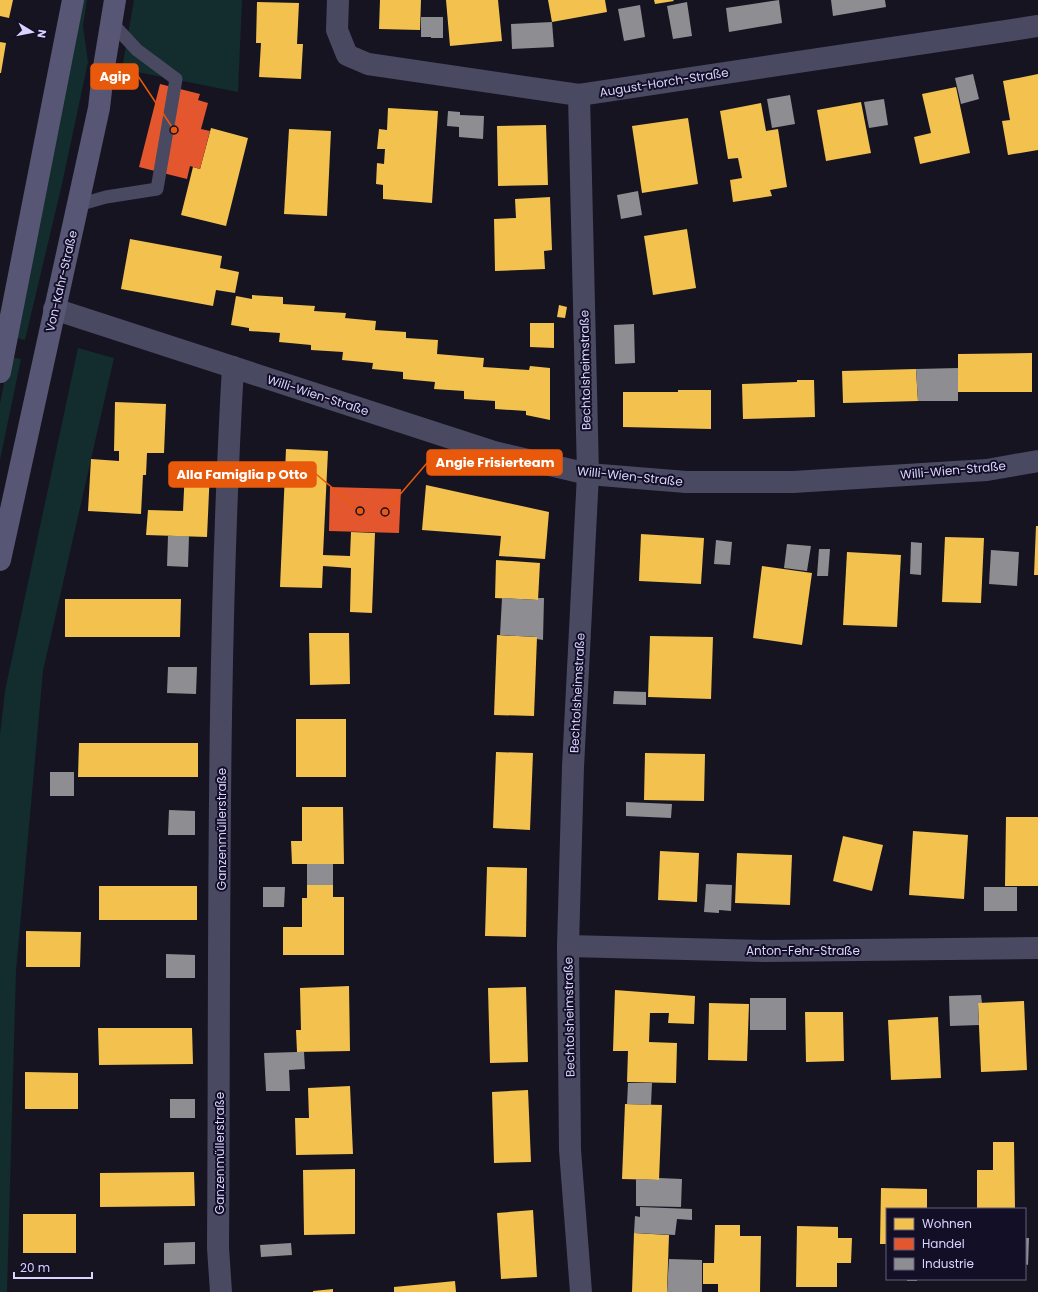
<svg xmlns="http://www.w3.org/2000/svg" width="1038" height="1292" viewBox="0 0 1038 1292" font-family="Poppins,sans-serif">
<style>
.green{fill:#132c2d}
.homes{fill:#f2c14e}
.shops{fill:#e4572e}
.industry{fill:#8d8d92}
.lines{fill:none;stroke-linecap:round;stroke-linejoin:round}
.service{stroke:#4a4962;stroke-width:13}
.minor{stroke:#4a4962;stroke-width:22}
.secondary{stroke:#575674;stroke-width:22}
.labels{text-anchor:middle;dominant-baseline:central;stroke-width:4;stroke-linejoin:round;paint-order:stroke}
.street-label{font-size:12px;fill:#d9d4ff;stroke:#130f26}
.leader{fill:none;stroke:#e8590c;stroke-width:1.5}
.callout-dot{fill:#e8590c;stroke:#130f26;stroke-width:1.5}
.callout{fill:#e8590c;stroke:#e8590c;stroke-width:1.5}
.callout-label{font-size:13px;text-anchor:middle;font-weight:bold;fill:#fff}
</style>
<rect width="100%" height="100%" fill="#161421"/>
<!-- green -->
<g class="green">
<polygon points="80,0 87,0 83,26 88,62 62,184 25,340 13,337"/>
<polygon points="134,0 242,0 238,92 122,69"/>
<polygon points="78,348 114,358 43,671 16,971 7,1292 0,1292 0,735 5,691"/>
<polygon points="9,357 21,359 0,460 0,404"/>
</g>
<!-- homes -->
<g class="homes">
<polygon points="0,0 13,0 9,18 0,16"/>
<polygon points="380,0 421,0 420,30 379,29"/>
<polygon points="446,0 498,0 502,41 450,46"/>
<polygon points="548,0 605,0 607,12 552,22"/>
<polygon points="654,0 673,0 674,1 655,4"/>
<polygon points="257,2 299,3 297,44 303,44 301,79 259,77 261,43 256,43"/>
<polygon points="0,42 6,43 1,73 0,73"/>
<polygon points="1038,74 1038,150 1008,155 1002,121 1010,120 1003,81"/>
<polygon points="956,87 970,153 920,164 914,137 931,133 922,94"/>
<polygon points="861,102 871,153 826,161 817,110"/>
<polygon points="761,103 766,131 778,129 787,187 770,190 772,196 733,202 730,180 742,178 738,158 728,159 720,111"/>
<polygon points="388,108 438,111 432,203 383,199 383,185 376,184 377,163 384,164 385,149 377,149 379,129 387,130"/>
<polygon points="688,118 698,184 642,193 632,126"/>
<polygon points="546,125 548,185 498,186 497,126"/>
<polygon points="211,128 248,138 226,226 181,215 193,167 200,169"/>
<polygon points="289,129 331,131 327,216 284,214"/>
<polygon points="550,197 552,250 544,251 545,269 495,271 494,219 516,218 515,199"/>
<polygon points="687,229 696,288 653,295 644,236"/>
<polygon points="130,239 222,256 220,268 239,272 235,293 216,290 213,306 121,289"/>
<polygon points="252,295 283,297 283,304 315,306 314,311 346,313 345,318 376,321 375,330 406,332 406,338 438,340 437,354 484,358 483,367 529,370 530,366 550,368 550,420 526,415 526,411 495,409 495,401 464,399 464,391 434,389 435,382 403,379 403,372 372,369 373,363 342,360 343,352 311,350 311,345 279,342 280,333 249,331 249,328 231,325 236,296 252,299"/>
<polygon points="559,305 567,307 565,318 557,317"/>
<polygon points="530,323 554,323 554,348 530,347"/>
<polygon points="1032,353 1032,392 958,392 958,354"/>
<polygon points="916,369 918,401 843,403 842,371"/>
<polygon points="797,380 814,380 815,417 743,419 742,384 797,382"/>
<polygon points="678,390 711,390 711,429 623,427 623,392 678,392"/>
<polygon points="115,402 166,404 164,453 147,453 146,475 143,475 141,514 88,511 91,459 119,461 119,451 114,451"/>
<polygon points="286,449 328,451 323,555 350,556 351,532 375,533 372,613 350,612 351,568 323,566 322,588 280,587"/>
<polygon points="185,469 210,470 207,537 146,535 148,510 183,511"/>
<polygon points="426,485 549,512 545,559 499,556 501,536 422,530"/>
<polygon points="1036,526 1038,526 1038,575 1034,575"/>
<polygon points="641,534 704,538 701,584 639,581"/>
<polygon points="945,537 984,538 981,603 942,602"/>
<polygon points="847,552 901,555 897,627 843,625"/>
<polygon points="496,560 540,563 538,600 495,598"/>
<polygon points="762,566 812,573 802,645 753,638"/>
<polygon points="65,599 181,599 180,637 65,637"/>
<polygon points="309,633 349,633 350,684 310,685"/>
<polygon points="497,635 537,637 534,716 494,715"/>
<polygon points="650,636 713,637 711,699 648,697"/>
<rect x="296" y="719" width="50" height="58"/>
<polygon points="79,743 198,743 198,777 78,777"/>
<polygon points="496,752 533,753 530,830 493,828"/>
<polygon points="645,753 705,754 704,801 644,800"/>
<polygon points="302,807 343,807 344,864 292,864 291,841 302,841"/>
<polygon points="1006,817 1038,817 1038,886 1005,886"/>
<polygon points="913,831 968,835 964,899 909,895"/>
<polygon points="843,836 883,845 872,891 833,881"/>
<polygon points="660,851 699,853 697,902 658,900"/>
<polygon points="737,853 792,855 790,905 735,903"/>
<polygon points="487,867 527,868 526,937 485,936"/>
<polygon points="307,885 333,885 333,897 344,897 344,955 283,955 283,927 302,927 302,898 307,898"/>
<rect x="99" y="886" width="98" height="34"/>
<polygon points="26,931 81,932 80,967 26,967"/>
<polygon points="349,986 350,1051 297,1052 296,1030 301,1030 300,988"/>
<polygon points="526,987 528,1062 490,1063 488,988"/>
<polygon points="615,990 695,996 694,1024 668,1023 669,1013 650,1013 649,1042 677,1043 676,1083 627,1082 628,1051 613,1051"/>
<polygon points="1024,1001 1027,1070 981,1072 978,1003"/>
<polygon points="709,1003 749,1004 747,1061 708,1060"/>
<polygon points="805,1012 843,1012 844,1061 806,1062"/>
<polygon points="938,1017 941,1078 891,1080 888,1020"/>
<polygon points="98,1028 192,1028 193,1064 99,1065"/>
<polygon points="25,1072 78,1073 78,1109 25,1109"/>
<polygon points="350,1086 353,1154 296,1155 295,1118 309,1118 308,1088"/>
<polygon points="528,1090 531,1162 494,1163 492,1092"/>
<polygon points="625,1104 662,1105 659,1180 622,1179"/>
<polygon points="993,1142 1014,1142 1015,1209 977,1209 977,1170 993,1170"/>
<polygon points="355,1169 355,1234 304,1235 303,1170"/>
<polygon points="194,1172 195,1206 100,1207 100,1173"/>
<polygon points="881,1188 927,1189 927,1209 887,1209 887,1244 880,1244"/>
<polygon points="533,1210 537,1277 501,1279 497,1213"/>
<rect x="23" y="1214" width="53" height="39"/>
<polygon points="715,1225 740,1225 740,1236 761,1236 760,1292 718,1292 718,1284 703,1284 703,1263 714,1263"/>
<polygon points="797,1226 838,1227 838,1238 852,1238 851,1263 837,1263 837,1287 796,1287"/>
<polygon points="634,1233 669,1235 667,1292 632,1292"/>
<polygon points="455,1281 456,1292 394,1292 394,1287"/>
<polygon points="333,1289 333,1292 313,1292 313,1291"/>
</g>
<!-- shops -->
<g class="shops">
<polygon points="160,84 200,94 198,100 208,103 201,129 210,131 200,169 190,166 187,179 139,167"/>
<polygon points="330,487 401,489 399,533 329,531"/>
</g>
<!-- industry -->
<g class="industry">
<polygon points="779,0 782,23 729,32 726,8"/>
<polygon points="831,0 885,0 886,7 833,16"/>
<polygon points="687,2 692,36 673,39 667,6"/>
<polygon points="640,5 645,37 624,41 618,9"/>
<polygon points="421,17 443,17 443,38 431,38 431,31 431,37 421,37"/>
<polygon points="552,22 554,47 512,49 511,24"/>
<polygon points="973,74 979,99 961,104 955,78"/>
<polygon points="790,95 795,124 772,128 767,99"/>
<polygon points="884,99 888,125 869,128 864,102"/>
<polygon points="448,111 460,112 460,115 484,116 483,139 459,137 459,127 447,126"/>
<polygon points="638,191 642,215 621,219 617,195"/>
<polygon points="634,324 635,363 615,364 614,325"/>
<polygon points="958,368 958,401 918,401 916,369"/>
<polygon points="168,536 189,536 188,567 167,566"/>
<polygon points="716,540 732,542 730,565 714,564"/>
<polygon points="911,542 922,543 921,575 910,574"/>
<polygon points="787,544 811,546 807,571 784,568"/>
<polygon points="819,549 830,549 828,576 817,576"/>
<polygon points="991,550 1019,552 1017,586 989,584"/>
<polygon points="502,598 538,600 538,598 544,598 543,640 537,639 537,637 500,635"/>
<polygon points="168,667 197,667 196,694 167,693"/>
<polygon points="614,691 646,692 646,705 613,704"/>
<rect x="50" y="772" width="24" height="24"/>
<polygon points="626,802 672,804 671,818 626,816"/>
<polygon points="169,810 195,811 195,835 168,835"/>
<rect x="307" y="864" width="26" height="21"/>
<polygon points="706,884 732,885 731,911 719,910 719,913 704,912"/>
<polygon points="263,887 285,887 284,907 263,907"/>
<rect x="984" y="887" width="33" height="24"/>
<polygon points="166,954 195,955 195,978 166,978"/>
<polygon points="981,995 982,1003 978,1003 979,1025 950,1026 949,996"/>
<rect x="750" y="998" width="36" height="32"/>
<polygon points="297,1052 304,1052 305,1069 289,1070 290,1091 266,1091 264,1053"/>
<polygon points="628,1083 652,1083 651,1105 627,1104"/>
<rect x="170" y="1099" width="25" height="19"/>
<polygon points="659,1178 682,1179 681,1207 636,1206 636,1179 659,1180"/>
<polygon points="640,1207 692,1209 692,1220 677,1219 675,1235 634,1233 635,1216 640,1217"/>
<polygon points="1025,1238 1029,1238 1028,1265 1025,1264"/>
<polygon points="195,1242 195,1264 164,1265 164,1243"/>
<polygon points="291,1243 292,1255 261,1257 260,1245"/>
<polygon points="669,1259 702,1260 702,1292 667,1292"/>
<rect x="907" y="1279" width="10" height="2"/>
</g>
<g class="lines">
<!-- service -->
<polyline class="service" points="78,205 106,197 157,189 176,79 137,50 111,22"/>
<!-- minor -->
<g class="minor">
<polyline points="338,0 337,30 347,55 368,64 579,95 1038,26"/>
<polyline points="579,95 588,474 573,767 568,946 570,1150 581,1292"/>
<polyline points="54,309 494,452 588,474 686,482 793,482 987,470 1038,461"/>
<polyline points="568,946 767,951 1038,948"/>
<path d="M221,1292L218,1248C220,955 216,660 233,367"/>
</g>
<!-- secondary -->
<g class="secondary">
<polyline points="0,372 73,0"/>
<polyline points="0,560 99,108 103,73 115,0"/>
</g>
</g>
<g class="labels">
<!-- street labels -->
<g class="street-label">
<text transform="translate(664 82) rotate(-9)">August-Horch-Straße</text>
<text transform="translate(61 281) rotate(-77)">Von-Kahr-Straße</text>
<text transform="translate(585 370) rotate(-91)">Bechtolsheimstraße</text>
<text transform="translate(318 395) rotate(18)">Willi-Wien-Straße</text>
<text transform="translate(953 470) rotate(-5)">Willi-Wien-Straße</text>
<text transform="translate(630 476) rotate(6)">Willi-Wien-Straße</text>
<text transform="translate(577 693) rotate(-87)">Bechtolsheimstraße</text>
<text transform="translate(221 829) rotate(-90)">Ganzenmüllerstraße</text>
<text x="803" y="950">Anton-Fehr-Straße</text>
<text transform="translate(569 1017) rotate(-91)">Bechtolsheimstraße</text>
<text transform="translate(219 1153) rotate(-90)">Ganzenmüllerstraße</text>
</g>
</g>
<!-- callouts -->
<path class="leader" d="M174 130L138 76M385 512L427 463M360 511L316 474"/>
<g class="callout-dot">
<circle cx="174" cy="130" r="4"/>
<circle cx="385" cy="512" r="4"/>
<circle cx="360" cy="511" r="4"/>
</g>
<g class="callout">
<rect x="91" y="64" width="47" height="25" rx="4"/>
<rect x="427" y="450" width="135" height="25" rx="4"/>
<rect x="169" y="462" width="147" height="25" rx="4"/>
</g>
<g class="callout-label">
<text x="115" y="81">Agip</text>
<text x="495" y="467">Angie Frisierteam</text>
<text x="242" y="479">Alla Famiglia p Otto</text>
</g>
<!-- legend -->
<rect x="886" y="1208" width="140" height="72" fill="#130f26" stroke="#625e7d"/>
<rect x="894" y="1218" width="20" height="12" fill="#f2c14e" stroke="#625e7d"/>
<text x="922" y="1228" font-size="12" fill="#d9d4ff">Wohnen</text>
<rect x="894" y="1238" width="20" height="12" fill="#e4572e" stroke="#625e7d"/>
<text x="922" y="1248" font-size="12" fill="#d9d4ff">Handel</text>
<rect x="894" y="1258" width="20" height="12" fill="#8d8d92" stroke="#625e7d"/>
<text x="922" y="1268" font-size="12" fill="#d9d4ff">Industrie</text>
<!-- north arrow -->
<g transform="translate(32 32) rotate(100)" stroke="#130f26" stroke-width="3" paint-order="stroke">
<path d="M0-3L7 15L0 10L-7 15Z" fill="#d9d4ff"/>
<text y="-6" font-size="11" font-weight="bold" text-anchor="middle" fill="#d9d4ff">N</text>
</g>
<!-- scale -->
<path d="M14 1272v6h78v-6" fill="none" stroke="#d9d4ff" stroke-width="2"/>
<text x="20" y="1272" font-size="12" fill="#d9d4ff" stroke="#130f26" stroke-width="3" paint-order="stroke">20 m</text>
</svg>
